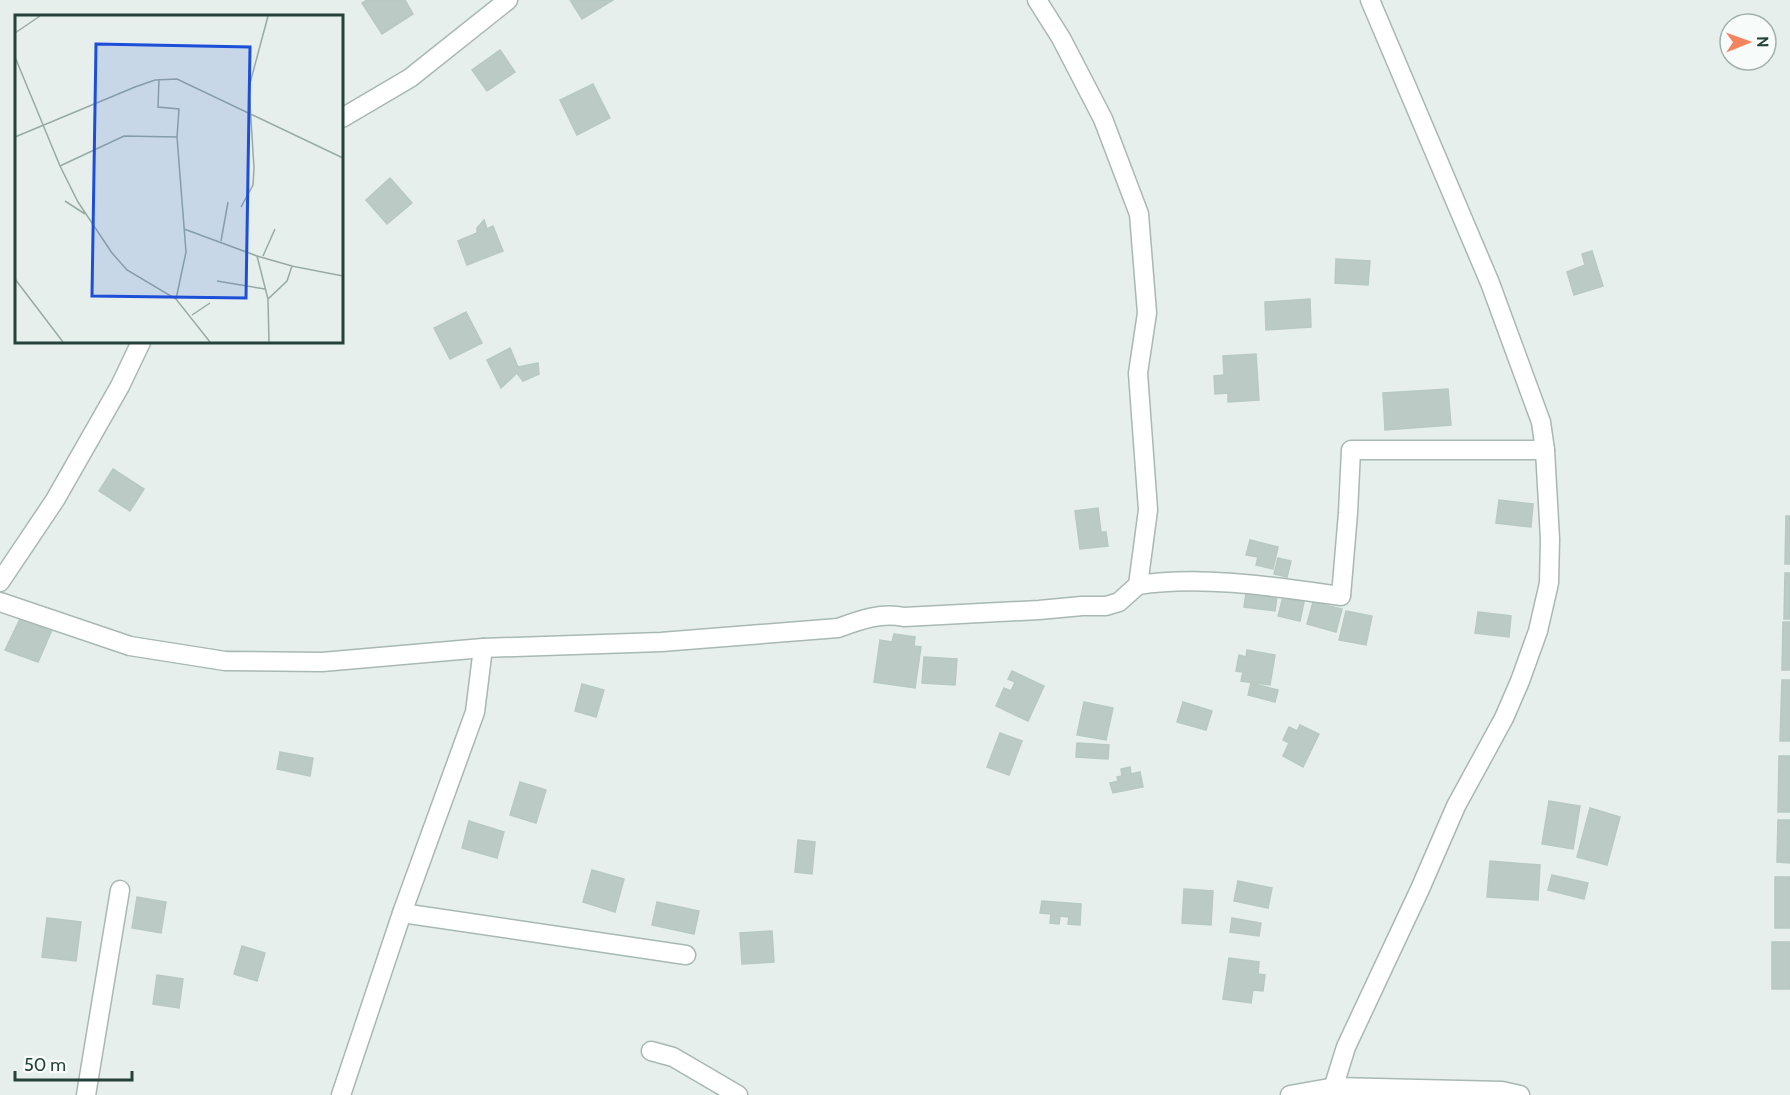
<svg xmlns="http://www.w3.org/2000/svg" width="1790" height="1095" viewBox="0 0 1790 1095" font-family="Cabin,sans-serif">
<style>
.building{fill:#bbcac4;stroke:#b8c9c2;stroke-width:1.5}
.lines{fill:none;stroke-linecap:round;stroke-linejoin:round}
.street-casing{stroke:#a8b8b2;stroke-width:21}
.street{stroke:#fff;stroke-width:18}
.inset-road{fill:none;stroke:#98aaa4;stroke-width:1.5}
.view{fill:#1d4ed8;fill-opacity:0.15;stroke:#1d4ed8;stroke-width:3}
.inset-edge{fill:none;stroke:#24423a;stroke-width:3}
</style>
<rect width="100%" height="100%" fill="#e6efeb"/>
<!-- building -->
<g class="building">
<polygon points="367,0 405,0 413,14 382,34 362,3"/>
<polygon points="570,0 613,0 582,19"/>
<polygon points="500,50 515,72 487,91 472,70"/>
<polygon points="593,84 610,118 577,135 560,100"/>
<polygon points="390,178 412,203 387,224 366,200"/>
<polygon points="484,220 487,229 493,226 503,251 467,265 458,241 477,233 477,228"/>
<polygon points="1592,251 1603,286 1574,295 1567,272 1585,265 1582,254"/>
<polygon points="1336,259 1370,261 1368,285 1335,283"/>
<polygon points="1310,299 1311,327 1266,330 1265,302"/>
<polygon points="466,312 482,343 450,359 434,328"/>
<polygon points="510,348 518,367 538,363 539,374 523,381 517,373 501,388 487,360"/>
<polygon points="1256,354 1259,400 1228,402 1228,393 1215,394 1214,376 1224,375 1223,356"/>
<polygon points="1448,389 1451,425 1385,430 1383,393"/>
<polygon points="113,469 144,489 130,511 99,491"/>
<polygon points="1499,500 1533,504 1531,527 1496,523"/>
<polygon points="1098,508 1101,532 1106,532 1108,546 1080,549 1075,511"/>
<polygon points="1786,516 1790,516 1790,564 1785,564"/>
<polygon points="1250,540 1278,547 1273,569 1256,565 1258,557 1246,555"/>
<polygon points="1278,558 1291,561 1287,577 1274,574"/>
<polygon points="1785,573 1790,573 1790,619 1784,619"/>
<polygon points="1246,593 1277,596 1275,611 1244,607"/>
<polygon points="1283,597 1304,602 1300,621 1278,616"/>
<polygon points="1313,602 1342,609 1336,632 1307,624"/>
<polygon points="1346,611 1372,616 1366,645 1339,640"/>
<polygon points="1478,612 1511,616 1509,637 1475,633"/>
<polygon points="20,619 52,630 38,662 5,650"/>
<polygon points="1783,622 1790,622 1790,670 1782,670"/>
<polygon points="894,634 915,637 914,646 921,647 915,688 874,682 880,640 892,642"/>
<polygon points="1247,650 1275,655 1270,685 1241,681 1243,672 1236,671 1239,655 1246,657"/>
<polygon points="924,657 957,659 955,685 922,683"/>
<polygon points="1012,671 1044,686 1028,721 996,706 1004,688 1011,691 1015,682 1008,679"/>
<polygon points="1782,680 1790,680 1790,741 1780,741"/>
<polygon points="1251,683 1278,690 1275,702 1248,695"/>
<polygon points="582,684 604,690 596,717 575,711"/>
<polygon points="1084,702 1113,708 1106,740 1077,735"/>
<polygon points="1183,702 1212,711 1206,730 1177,722"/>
<polygon points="1300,725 1319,734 1303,767 1283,756 1289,743 1283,740 1289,727 1297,731"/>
<polygon points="1000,733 1022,741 1009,775 987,767"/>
<polygon points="1077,743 1109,745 1108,759 1076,757"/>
<polygon points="280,752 313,758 310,776 277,769"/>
<polygon points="1779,756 1790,756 1790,812 1778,812"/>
<polygon points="1130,767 1131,774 1140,772 1143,787 1113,793 1110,783 1118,781 1117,777 1122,776 1121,769"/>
<polygon points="520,782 546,790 536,823 510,815"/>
<polygon points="1549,801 1580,806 1573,849 1542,844"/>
<polygon points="1590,808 1620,817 1607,865 1577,857"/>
<polygon points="1778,820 1790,820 1790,863 1777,862"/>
<polygon points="469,821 504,832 497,858 462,848"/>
<polygon points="798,840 815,842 812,874 795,872"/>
<polygon points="1490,861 1540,865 1538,900 1487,897"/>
<polygon points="592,870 624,879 615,912 583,902"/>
<polygon points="1552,875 1588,883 1584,899 1548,890"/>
<rect x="1775" y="877" width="15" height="51"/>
<polygon points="1238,881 1272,888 1268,908 1234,901"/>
<polygon points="1184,889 1213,891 1211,925 1182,923"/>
<polygon points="137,897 166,902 161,933 132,928"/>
<polygon points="1042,901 1081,904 1080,925 1068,924 1069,917 1060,916 1059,924 1050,923 1051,914 1040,913"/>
<polygon points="657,902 699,911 694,934 652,925"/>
<polygon points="47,918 81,922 76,961 42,957"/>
<polygon points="1232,918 1261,923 1259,936 1230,932"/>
<polygon points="772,931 774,962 742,964 740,933"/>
<rect x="1772" y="942" width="18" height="47"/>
<polygon points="242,946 265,953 257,981 234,974"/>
<polygon points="1229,958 1259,962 1258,974 1265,975 1263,991 1253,990 1251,1003 1223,999"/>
<polygon points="157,975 183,979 179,1008 153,1004"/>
</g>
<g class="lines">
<!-- street casing -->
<g class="street-casing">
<g id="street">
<polyline points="342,118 410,78 508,0"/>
<polyline points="0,582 55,500 120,386 141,342"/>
<path d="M1138,585C1201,575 1277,587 1341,596L1348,513L1351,450H1545"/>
<path d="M0,602L130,646L225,661L322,662L483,648L661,642L838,628C860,620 881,612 904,617L1039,610L1082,606H1106L1119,602L1138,585L1148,510L1138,373L1147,313L1139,214L1103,119L1061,38L1037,0"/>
<polyline points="402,913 686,955"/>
<polyline points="651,1051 673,1057 738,1095"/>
<polyline points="86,1095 120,890"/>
<polyline points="341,1095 402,913 475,712 483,648"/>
<polyline points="1290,1095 1335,1087 1502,1091 1520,1095"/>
<polyline points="1331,1095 1346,1047 1420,889 1456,806 1504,718 1520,681 1538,631 1549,583 1550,539 1545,450 1541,422 1490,283 1370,0"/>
</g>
</g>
<!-- street -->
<use href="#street" class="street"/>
</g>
<!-- overview -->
<g transform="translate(15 15)">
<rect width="328" height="328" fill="#e6efeb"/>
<path class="inset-road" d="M0,18L25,1M0,42L45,151L63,187L97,238L112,255L161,284L195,327M144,64L143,92L164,94L162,122M0,122L120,72L140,65L162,64L328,143M45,151L109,121L162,122L171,237L161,284M50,186L70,199M226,192L238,170L239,153L234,72L253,1M169,214L242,241L253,284L272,266L277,251L328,261M206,226L213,187M242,241L277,251M248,241L260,214M0,264L48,327M202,266L250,274M253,284L254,327M177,300L195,288"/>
<path class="view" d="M81,29L235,32L231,283L77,281Z"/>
<rect width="328" height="328" class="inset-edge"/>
</g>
<!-- north arrow -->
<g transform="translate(1748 42) rotate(89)"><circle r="28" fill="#f7fbf9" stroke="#a3b1ad" stroke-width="1.5"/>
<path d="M0-4.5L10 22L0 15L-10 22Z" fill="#f4845f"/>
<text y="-9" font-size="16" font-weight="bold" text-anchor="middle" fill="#24423a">N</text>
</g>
<!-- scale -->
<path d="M15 1071v9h117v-9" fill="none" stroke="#24423a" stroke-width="3"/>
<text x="24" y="1071" font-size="18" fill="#24423a" stroke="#f7fbf9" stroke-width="4.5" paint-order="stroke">50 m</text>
</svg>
